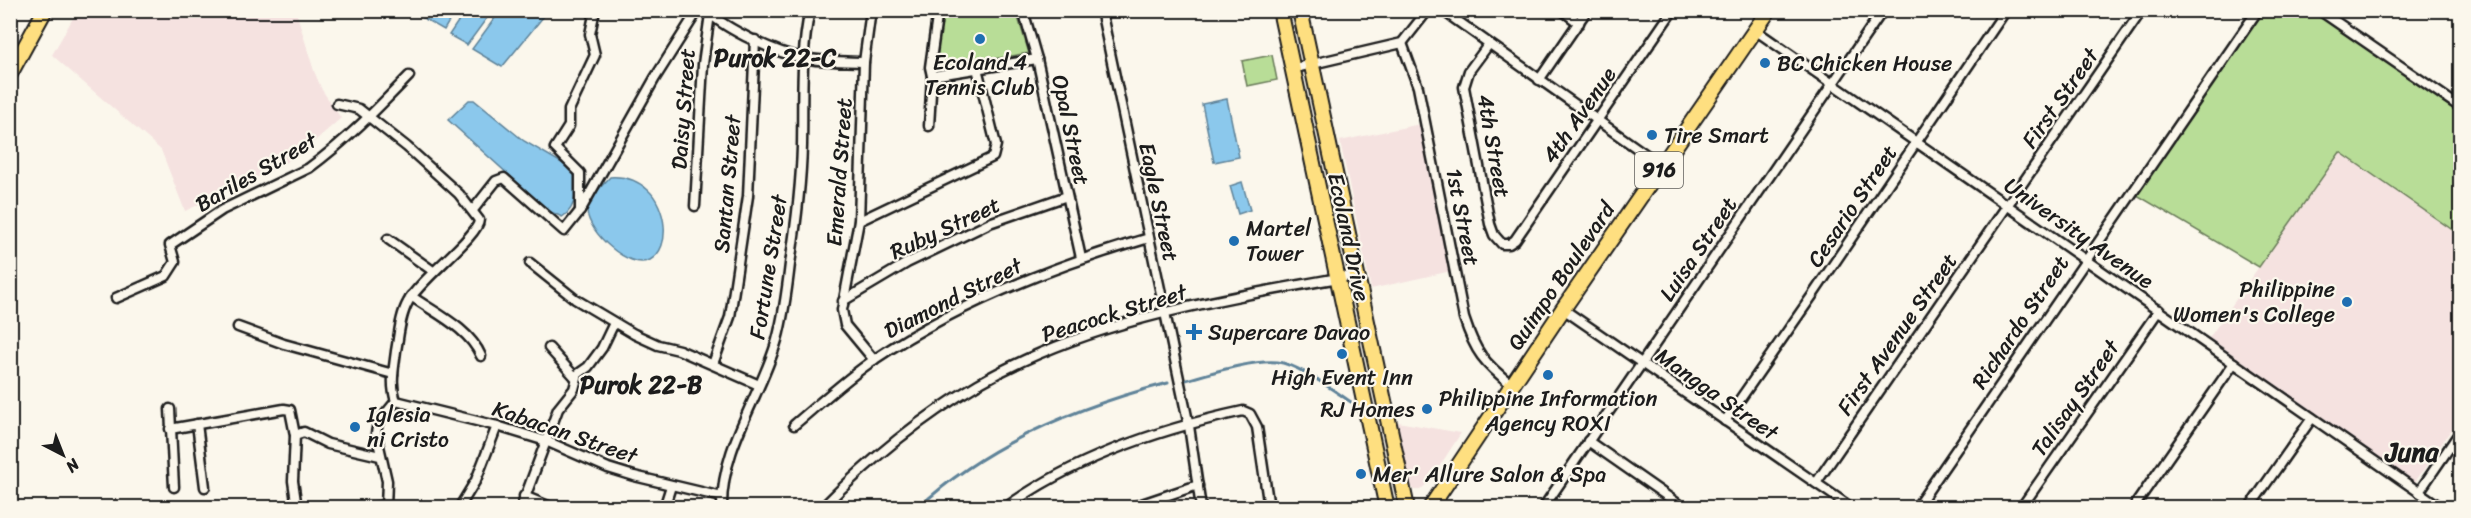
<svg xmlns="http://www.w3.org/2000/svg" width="2471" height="518" viewBox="0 0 2471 518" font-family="Sriracha,sans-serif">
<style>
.built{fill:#f5e2e0}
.green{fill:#b8dd97;stroke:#6a7c5a;stroke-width:1.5}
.water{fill:#8bc8ec;stroke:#5f8399;stroke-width:1.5}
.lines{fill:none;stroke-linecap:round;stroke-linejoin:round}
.stream{stroke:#5f8399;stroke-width:3}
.street-casing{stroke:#1c1c1c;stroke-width:13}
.primary-casing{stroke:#1c1c1c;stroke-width:18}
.street{stroke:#fbf7ec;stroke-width:8}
.primary{stroke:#fedf80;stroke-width:14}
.poi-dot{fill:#1f6fb2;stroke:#fbf7ec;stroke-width:2}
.labels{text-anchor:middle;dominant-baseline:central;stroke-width:4.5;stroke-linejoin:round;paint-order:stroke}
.shield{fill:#fbf7ec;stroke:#5f5e5a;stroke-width:1.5}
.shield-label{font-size:21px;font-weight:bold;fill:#1c1c1c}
.poi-label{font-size:22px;fill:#1c1c1c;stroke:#fbf7ec;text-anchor:start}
.street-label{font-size:22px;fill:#1c1c1c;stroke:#fbf7ec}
.neighbourhood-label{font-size:24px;font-weight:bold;fill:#1c1c1c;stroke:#fbf7ec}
.quarter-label{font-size:26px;font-weight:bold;fill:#1c1c1c;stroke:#fbf7ec}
</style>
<rect width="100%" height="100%" fill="#fbf7ec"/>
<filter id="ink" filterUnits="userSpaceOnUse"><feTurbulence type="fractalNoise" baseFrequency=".0167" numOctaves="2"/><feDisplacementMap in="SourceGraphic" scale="12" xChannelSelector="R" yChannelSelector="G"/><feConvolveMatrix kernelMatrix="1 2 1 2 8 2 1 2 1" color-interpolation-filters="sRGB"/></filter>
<g filter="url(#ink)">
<!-- built -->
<g class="built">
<polygon points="77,11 296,11 314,71 322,90 341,118 309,146 279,167 185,211 161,150 52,55"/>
<polygon points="1420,124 1451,271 1371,289 1340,141"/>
<polygon points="2340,151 2460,235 2460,417 2415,482 2209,338"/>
<polygon points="1392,421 1461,433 1430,481 1420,490 1415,490 1408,484"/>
</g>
<!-- green -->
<g class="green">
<polygon points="940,11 1016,11 1029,53 933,69"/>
<polygon points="2263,11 2312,11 2460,114 2460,235 2340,152 2259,267 2137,195"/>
<polygon points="1272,55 1277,80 1247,86 1242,61"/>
</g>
<!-- water -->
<g class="water">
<polygon points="411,11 455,10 455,11 444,30"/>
<polygon points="465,11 492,11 467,45 449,35"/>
<polygon points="500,11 548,11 502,67 472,49"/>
<polygon points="1227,99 1239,157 1214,162 1202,104"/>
<path d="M469,100H474L524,141L572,169C579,183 577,209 562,217L549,211L448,120Z"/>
<path d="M610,177C625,176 637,180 648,190C665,205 673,247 650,260C629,271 588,232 587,211C587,199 602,186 610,177Z"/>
<polygon points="1242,182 1250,210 1238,214 1230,186"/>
</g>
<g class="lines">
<!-- stream -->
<g class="stream">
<path d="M1183,381C1207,374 1260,357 1283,363C1304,369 1332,389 1351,402"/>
<path d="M918,508C987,443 1079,406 1168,383"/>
</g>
<!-- street casing -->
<g class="street-casing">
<g id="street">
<polyline points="801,10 809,15"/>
<polyline points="871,10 864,62 859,221 842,310 845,325 874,360"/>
<polyline points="1023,10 1037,59 1081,258"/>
<polyline points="1101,10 1189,426 1201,508"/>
<polyline points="1442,10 1662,166"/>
<polyline points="1562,10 1579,23"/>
<polyline points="2319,10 2460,107"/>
<path d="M707,11C727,30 776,53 803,58C823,62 844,61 864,62"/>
<polyline points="1755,30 2442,508"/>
<path d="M1402,43L1418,87L1464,318C1475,352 1484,363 1512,385"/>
<polyline points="1489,44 1469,71 1464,87 1490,224 1494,235 1502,244 1509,244 1515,240 1673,10"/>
<polyline points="1291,69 1402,43 1428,10"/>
<polyline points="932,76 1037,59"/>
<polyline points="1539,80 1587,10"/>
<path d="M337,104L359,109L407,147L459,194L479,220C479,236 419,280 408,302C400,316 399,335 396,351C394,368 390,384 396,401"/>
<polyline points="929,126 932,76 930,67 938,10"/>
<polyline points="695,206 703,64 710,14"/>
<polyline points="473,210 496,181 504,178 564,231 580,211 655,78 698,10"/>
<polyline points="580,211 580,173 555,148 569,126 569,110 595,55 590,34 595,10"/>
<polyline points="859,221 993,157 996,145 977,68"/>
<polyline points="388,239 433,271"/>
<polyline points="530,263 575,299 634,334 658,345 679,350 759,385"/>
<path d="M411,296C435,313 469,328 481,356"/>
<path d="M116,298L166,276L175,262L170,245L222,210L309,168C346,141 377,109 409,76"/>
<polyline points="843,301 907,263 992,222 1067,196"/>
<polyline points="1563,309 1852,508"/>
<polyline points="238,327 284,344 393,374"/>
<polyline points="549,348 576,378"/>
<polyline points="713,364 730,317 748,196 755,40"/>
<polyline points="396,401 497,426 546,441 608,468 634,476 722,497"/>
<polyline points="170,409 174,487"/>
<polyline points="1725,421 1814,293 2006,10"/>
<polyline points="197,424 205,487"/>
<path d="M794,425C820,403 846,379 875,359C958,303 1053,266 1149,238"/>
<polyline points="170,429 284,409 290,410 295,435 293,481 297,508"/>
<polyline points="295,435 304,432 328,444 380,456"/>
<polyline points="1588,441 1684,508"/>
<polyline points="1816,483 2142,10"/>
<polyline points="2419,492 2460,432"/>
<polyline points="524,496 553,508"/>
<polyline points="371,508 387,505"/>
<polyline points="386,508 387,481 376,433 378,423 396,401"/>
<polyline points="459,508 476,480 497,426"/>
<polyline points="521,508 558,409 574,389 578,374 588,367 602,348 614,323"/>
<polyline points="664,508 671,486"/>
<path d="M722,508C721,447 761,396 777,340C784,315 787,290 790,264C796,225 801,186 802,146C803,101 800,55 810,10"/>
<path d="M822,508C869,460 920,418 978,384C1092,318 1228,298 1355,275"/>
<path d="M1005,508C1075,457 1160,429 1243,411L1250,414L1257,427L1269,508"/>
<polyline points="1130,508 1198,485"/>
<polyline points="1543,508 1883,10"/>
<polyline points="1916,508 2258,10"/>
<polyline points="2021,508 2159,310"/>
<polyline points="2133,508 2234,363"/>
<polyline points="2249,508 2312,418"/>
</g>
</g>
<!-- primary casing -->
<g class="primary-casing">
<g id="primary">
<polyline points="1280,10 1387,508"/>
<polyline points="1300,10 1407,508"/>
<polyline points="10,74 45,10"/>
<polyline points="1430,508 1563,309 1769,10"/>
</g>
</g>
<!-- street -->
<use href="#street" class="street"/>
<!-- primary -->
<use href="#primary" class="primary"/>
</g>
</g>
<!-- markers -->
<g class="poi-dot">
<circle cx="980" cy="39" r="6"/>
<circle cx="1765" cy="63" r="6"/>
<circle cx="1652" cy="135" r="6"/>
<circle cx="1234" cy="241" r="6"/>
<circle cx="2347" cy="302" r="6"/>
<path d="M1191 323h6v6h6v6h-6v6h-6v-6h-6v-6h6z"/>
<circle cx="1342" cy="354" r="6"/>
<circle cx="1548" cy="375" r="6"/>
<circle cx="1427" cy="409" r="6"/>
<circle cx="355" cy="427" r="6"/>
<circle cx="1361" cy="474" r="6"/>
</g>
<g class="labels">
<!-- shield labels -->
<rect class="shield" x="1635" y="152" width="48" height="36" rx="4.5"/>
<g class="shield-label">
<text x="1659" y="170">916</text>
</g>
<!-- poi labels -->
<g class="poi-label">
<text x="980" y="62" text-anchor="middle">Ecoland 4<tspan x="980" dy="25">Tennis Club</tspan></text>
<text x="1777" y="63">BC Chicken House</text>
<text x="1664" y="135">Tire Smart</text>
<text x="1246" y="228">Martel<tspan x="1246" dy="25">Tower</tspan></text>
<text x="2335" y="289" text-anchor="end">Philippine<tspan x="2335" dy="25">Women's College</tspan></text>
<text x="1208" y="332">Supercare Davao</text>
<text x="1342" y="377" text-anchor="middle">High Event Inn</text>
<text x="1548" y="398" text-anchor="middle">Philippine Information<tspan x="1548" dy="25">Agency ROXI</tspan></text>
<text x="1415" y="409" text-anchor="end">RJ Homes</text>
<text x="367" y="414">Iglesia<tspan x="367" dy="25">ni Cristo</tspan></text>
<text x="1373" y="474">Mer' Allure Salon &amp; Spa</text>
</g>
<!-- street labels -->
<g class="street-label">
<text transform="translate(2060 98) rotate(-55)">First Street</text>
<text transform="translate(683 109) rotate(-86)">Daisy Street</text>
<text transform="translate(1579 115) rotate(-55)">4th Avenue</text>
<text transform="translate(1071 130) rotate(78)">Opal Street</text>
<text transform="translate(1494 146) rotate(80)">4th Street</text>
<text transform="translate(256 172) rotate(-30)">Bariles Street</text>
<text transform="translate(839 172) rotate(-86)">Emerald Street</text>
<text transform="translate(727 184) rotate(-85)">Santan Street</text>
<text transform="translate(1159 202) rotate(78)">Eagle Street</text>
<text transform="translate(1852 206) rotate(-56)">Cesario Street</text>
<text transform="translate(1463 217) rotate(79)">1st Street</text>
<text transform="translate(945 228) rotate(-25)">Ruby Street</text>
<text transform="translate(2079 233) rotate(35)">University Avenue</text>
<text transform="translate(1349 237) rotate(78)">Ecoland Drive</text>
<text transform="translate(1698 249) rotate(-56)">Luisa Street</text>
<text transform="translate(768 267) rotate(-81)">Fortune Street</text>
<text transform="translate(1561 276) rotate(-56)">Quimpo Boulevard</text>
<text transform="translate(953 298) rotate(-27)">Diamond Street</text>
<text transform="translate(1114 313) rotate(-17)">Peacock Street</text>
<text transform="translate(2020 322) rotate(-56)">Richardo Street</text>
<text transform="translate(1897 334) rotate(-55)">First Avenue Street</text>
<text transform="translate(1717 394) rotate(35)">Mangga Street</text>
<text transform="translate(2075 398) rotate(-55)">Talisay Street</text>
<text transform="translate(565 432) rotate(19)">Kabacan Street</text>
</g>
<!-- neighbourhood labels -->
<g class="neighbourhood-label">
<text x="775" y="58">Purok 22-C</text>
<text x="641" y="385">Purok 22-B</text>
</g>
<!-- quarter labels -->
<g class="quarter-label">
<text x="2412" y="452">Juna</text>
</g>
</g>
<!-- margin -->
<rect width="2471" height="518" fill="none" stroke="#fbf7ec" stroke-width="36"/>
<rect x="18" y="18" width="2435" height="482" fill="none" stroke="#1c1c1c" stroke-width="2" filter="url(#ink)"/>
<!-- north arrow -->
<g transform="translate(63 455) rotate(138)" stroke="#fbf7ec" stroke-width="4.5" paint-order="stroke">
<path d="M0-4.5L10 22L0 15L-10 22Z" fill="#1c1c1c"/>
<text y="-9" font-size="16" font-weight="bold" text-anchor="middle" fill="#1c1c1c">N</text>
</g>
</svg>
